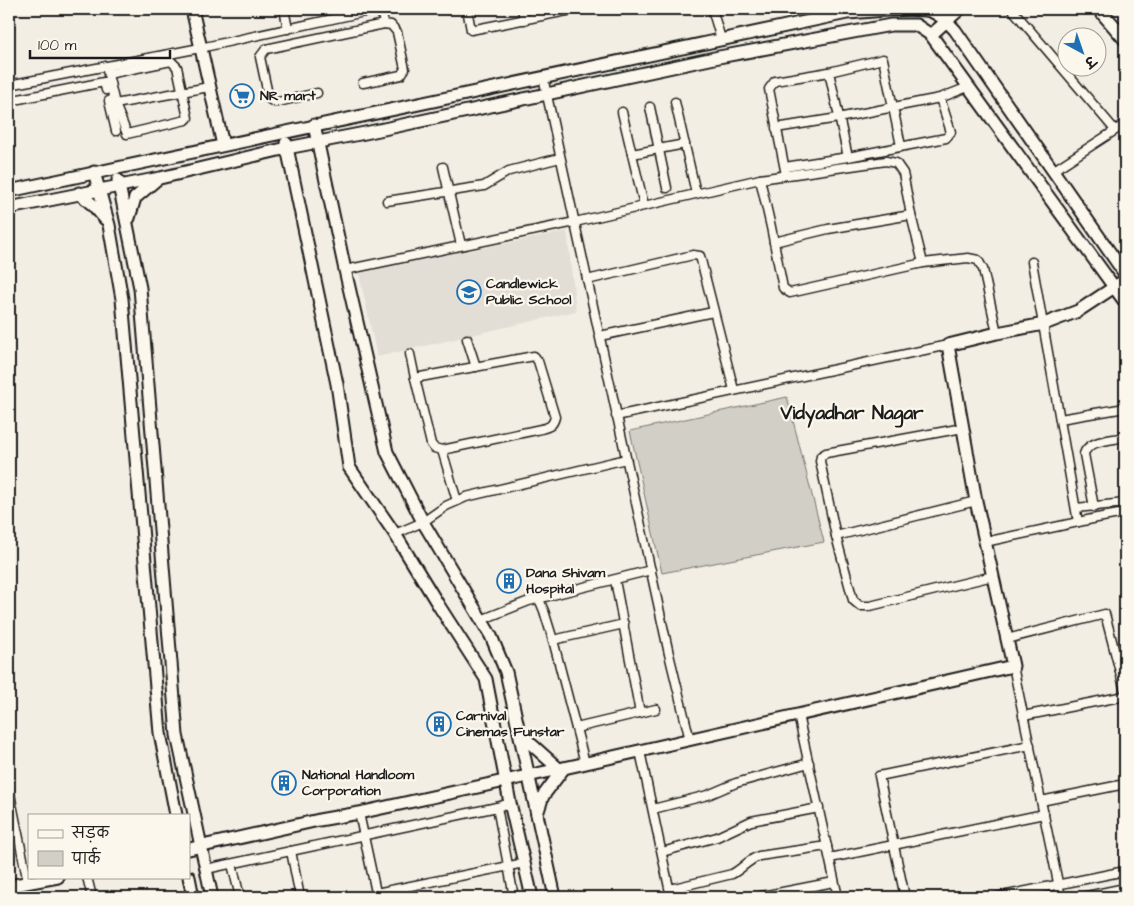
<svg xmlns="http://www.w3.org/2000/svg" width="1134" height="906" viewBox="0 0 1134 906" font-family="'Architects Daughter','Playpen Sans Deva',sans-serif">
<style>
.built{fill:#e2ded5}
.green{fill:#d2cfc6;stroke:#777671}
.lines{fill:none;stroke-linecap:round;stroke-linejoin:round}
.street-casing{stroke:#1c1c1c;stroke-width:11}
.secondary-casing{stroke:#1c1c1c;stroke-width:15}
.primary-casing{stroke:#1c1c1c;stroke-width:16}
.street{stroke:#fbf7ec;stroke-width:8}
.secondary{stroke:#fbf7ec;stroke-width:11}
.primary{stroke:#fbf7ec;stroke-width:12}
.labels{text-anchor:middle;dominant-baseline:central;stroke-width:4.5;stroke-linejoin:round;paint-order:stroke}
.poi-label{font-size:14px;font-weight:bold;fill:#1c1c1c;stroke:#fbf7ec;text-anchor:start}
.district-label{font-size:19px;font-weight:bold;fill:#1c1c1c;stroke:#fbf7ec}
</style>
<rect width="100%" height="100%" fill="#f2eee4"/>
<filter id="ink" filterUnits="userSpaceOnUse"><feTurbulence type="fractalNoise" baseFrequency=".02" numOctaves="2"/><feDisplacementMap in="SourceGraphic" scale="10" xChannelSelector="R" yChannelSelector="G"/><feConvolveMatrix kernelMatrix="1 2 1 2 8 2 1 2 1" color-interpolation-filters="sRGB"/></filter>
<g filter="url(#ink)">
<!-- built -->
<polygon class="built" points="567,231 576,311 377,357 359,273"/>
<!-- green -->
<polygon class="green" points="787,397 824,542 662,573 630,431"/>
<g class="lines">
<!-- street casing -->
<g class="street-casing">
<g id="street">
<polyline points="284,9 288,29"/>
<polyline points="467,9 471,30 577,9"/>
<polyline points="522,9 524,20"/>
<polyline points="712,9 721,39"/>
<polyline points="1012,9 1115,130"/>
<polyline points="106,66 115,104 127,134 186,120 188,118 177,67 171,61 108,74"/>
<polyline points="829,72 848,157"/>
<polyline points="543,77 669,654 690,740"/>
<polyline points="363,83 401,75 405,69 397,32 391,25 384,24 381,9"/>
<polyline points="9,85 200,48 378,9"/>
<polyline points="317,93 278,102 274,102 269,99 260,57 266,49 384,24"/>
<polyline points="9,101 104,82 106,90"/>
<polyline points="109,101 116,131"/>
<polyline points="675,102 696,193"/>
<polyline points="115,104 209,87"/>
<polyline points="650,107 667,188"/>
<polyline points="622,112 644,205"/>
<polyline points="776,128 838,118 940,98 968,87"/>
<polyline points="632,154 685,144"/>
<polyline points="443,167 461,245"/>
<polyline points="785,167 848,157 946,138 951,132 940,98"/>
<polyline points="1054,170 1125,124"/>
<polyline points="786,175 769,89 775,81 829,72 883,59 901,146"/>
<polyline points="760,179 771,227 783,288 790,293 923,263 968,258 978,260 983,269 997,333"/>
<polyline points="387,201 484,186 509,171 560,158"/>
<polyline points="774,242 828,229 911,215"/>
<polyline points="1032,262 1078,522"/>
<polyline points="345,270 575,222 760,179 886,161 896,163 903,173 911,215 923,263"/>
<polyline points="587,280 693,255 700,256 734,390"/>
<polyline points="600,336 713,312"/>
<polyline points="467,339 476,367"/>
<polyline points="410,354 415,378"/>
<path d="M534,356L538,361L555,417C553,426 549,427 541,429L442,450L434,448L431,444L415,378Z"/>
<polyline points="616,416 948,345"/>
<polyline points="1060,419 1125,408"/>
<polyline points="442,450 457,501"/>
<polyline points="976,501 836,536 853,600 860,606 870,606 993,576"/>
<path d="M1094,507L1084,454C1088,440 1112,440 1125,437"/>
<polyline points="1076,508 1125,503"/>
<polyline points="395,534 423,522 446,506 466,497 626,459"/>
<polyline points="836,536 820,461 821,456 826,453 963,428"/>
<polyline points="985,542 1097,518 1125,513"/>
<polyline points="615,580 640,713"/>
<polyline points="539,599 544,611 553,640"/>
<polyline points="481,620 529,601 651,570"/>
<polyline points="1007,639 1105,614 1125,691"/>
<polyline points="1013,666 1061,897"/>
<polyline points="798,715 838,897"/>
<polyline points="1023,716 1125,696"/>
<polyline points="576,728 656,709"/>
<polyline points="640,751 671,897"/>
<polyline points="585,763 553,640 624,624"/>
<polyline points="9,789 28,883"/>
<polyline points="1041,801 1125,784"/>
<polyline points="497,807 514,897"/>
<polyline points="653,809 708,795 736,783 809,763"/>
<polyline points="359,813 377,897"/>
<polyline points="291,851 300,897"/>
<polyline points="662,852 717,837 751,821 819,808"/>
<polyline points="830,858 1044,814"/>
<polyline points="232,864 240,897"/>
<polyline points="206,869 497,807 510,803"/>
<polyline points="87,877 92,897"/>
<path d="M670,889L732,874C742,869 748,860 759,856L827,846"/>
<polyline points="376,893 524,863"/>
<polyline points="756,897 834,882"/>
<polyline points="905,897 879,776 1030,745"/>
<polyline points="997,897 1125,871"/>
<polyline points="1082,897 1125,888"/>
</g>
</g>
<!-- secondary casing -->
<g class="secondary-casing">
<g id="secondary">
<polyline points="192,9 223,145"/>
<polyline points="931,35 960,9"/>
<polyline points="314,125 345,270 387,452 423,522 491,636 506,672 555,897"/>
<polyline points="286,143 337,384 349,467 395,534 439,606 486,679 510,803 532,897"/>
<polyline points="94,172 109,225 122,299 160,733 176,815"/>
<polyline points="118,180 140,288 177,735 212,897"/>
<path d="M9,191L847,13C868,12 911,6 930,11C940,14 948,22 955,30L1125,274"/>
<polyline points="79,193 93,205 105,219"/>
<polyline points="9,208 160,178 287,148 365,133 719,57 891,25 916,25 931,35 1125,302"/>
<polyline points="129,218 135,198 156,180"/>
<polyline points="520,732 530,743 559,769"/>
<polyline points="537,814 543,796 564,768"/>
<polyline points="189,849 319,820 359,813 582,764 1013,666 976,501 948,345 997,333 1044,324 1078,311 1125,280"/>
<polyline points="189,877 193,897"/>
<polyline points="9,886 58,877"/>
</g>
</g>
<!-- primary casing -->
<g class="primary-casing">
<polyline id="primary" points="1099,9 1125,39"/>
</g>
<!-- street -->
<use href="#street" class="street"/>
<!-- secondary -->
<use href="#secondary" class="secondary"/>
<!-- primary -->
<use href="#primary" class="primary"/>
</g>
</g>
<!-- icons -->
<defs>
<g id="supermarket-ring" transform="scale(1.25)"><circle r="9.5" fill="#fbf7ec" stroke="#1f6fb2" stroke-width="1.5"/><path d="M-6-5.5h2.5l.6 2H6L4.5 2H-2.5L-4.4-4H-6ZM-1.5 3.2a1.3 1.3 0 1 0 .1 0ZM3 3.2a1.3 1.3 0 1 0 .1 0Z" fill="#1f6fb2"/></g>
<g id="school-ring" transform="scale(1.25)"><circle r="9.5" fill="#fbf7ec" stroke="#1f6fb2" stroke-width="1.5"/><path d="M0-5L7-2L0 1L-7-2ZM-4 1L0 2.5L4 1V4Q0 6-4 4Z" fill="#1f6fb2"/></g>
<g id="building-ring" transform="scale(1.25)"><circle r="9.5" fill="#fbf7ec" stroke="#1f6fb2" stroke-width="1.5"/><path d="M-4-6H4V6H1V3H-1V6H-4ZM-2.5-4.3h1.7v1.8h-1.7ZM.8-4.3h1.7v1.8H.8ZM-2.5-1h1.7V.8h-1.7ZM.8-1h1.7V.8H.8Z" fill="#1f6fb2"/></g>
</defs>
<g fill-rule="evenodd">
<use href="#supermarket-ring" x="242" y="96"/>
<use href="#school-ring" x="469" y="292"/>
<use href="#building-ring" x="509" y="581"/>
<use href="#building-ring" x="439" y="724"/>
<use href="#building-ring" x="284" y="783"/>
</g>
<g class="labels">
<!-- poi labels -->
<g class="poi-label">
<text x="260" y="96">NR mart</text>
<text x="486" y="284">Candlewick<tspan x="486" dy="16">Public School</tspan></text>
<text x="526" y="573">Dana Shivam<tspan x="526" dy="16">Hospital</tspan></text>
<text x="456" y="716">Carnival<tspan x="456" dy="16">Cinemas Funstar</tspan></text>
<text x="302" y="775">National Handloom<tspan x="302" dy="16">Corporation</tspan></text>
</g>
<!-- district labels -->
<g class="district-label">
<text x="852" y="413">Vidyadhar Nagar</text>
</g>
</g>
<!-- margin -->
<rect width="1134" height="906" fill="none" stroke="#fbf7ec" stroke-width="30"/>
<rect x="15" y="15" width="1104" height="876" fill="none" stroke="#1c1c1c" stroke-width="2" filter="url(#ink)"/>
<!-- legend -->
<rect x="28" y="814" width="162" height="65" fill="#fbf7ec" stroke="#a29f99"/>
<rect x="38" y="830" width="25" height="8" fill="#fbf7ec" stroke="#a29f99"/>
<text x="72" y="838" font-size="15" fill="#1c1c1c">सड़क</text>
<rect x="38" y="851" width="25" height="15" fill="#d2cfc6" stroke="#a29f99"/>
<text x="72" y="864" font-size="15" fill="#1c1c1c">पार्क</text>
<!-- north arrow -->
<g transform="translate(1082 52) rotate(140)"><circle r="24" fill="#fbf7ec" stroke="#a29f99"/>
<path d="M0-4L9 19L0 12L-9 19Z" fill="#1f6fb2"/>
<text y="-8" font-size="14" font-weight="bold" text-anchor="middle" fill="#1c1c1c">उ</text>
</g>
<!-- scale -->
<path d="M30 50v8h140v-8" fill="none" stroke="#1c1c1c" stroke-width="2.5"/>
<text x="38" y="50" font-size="15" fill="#1c1c1c" stroke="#fbf7ec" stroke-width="4" paint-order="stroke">100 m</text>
</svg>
